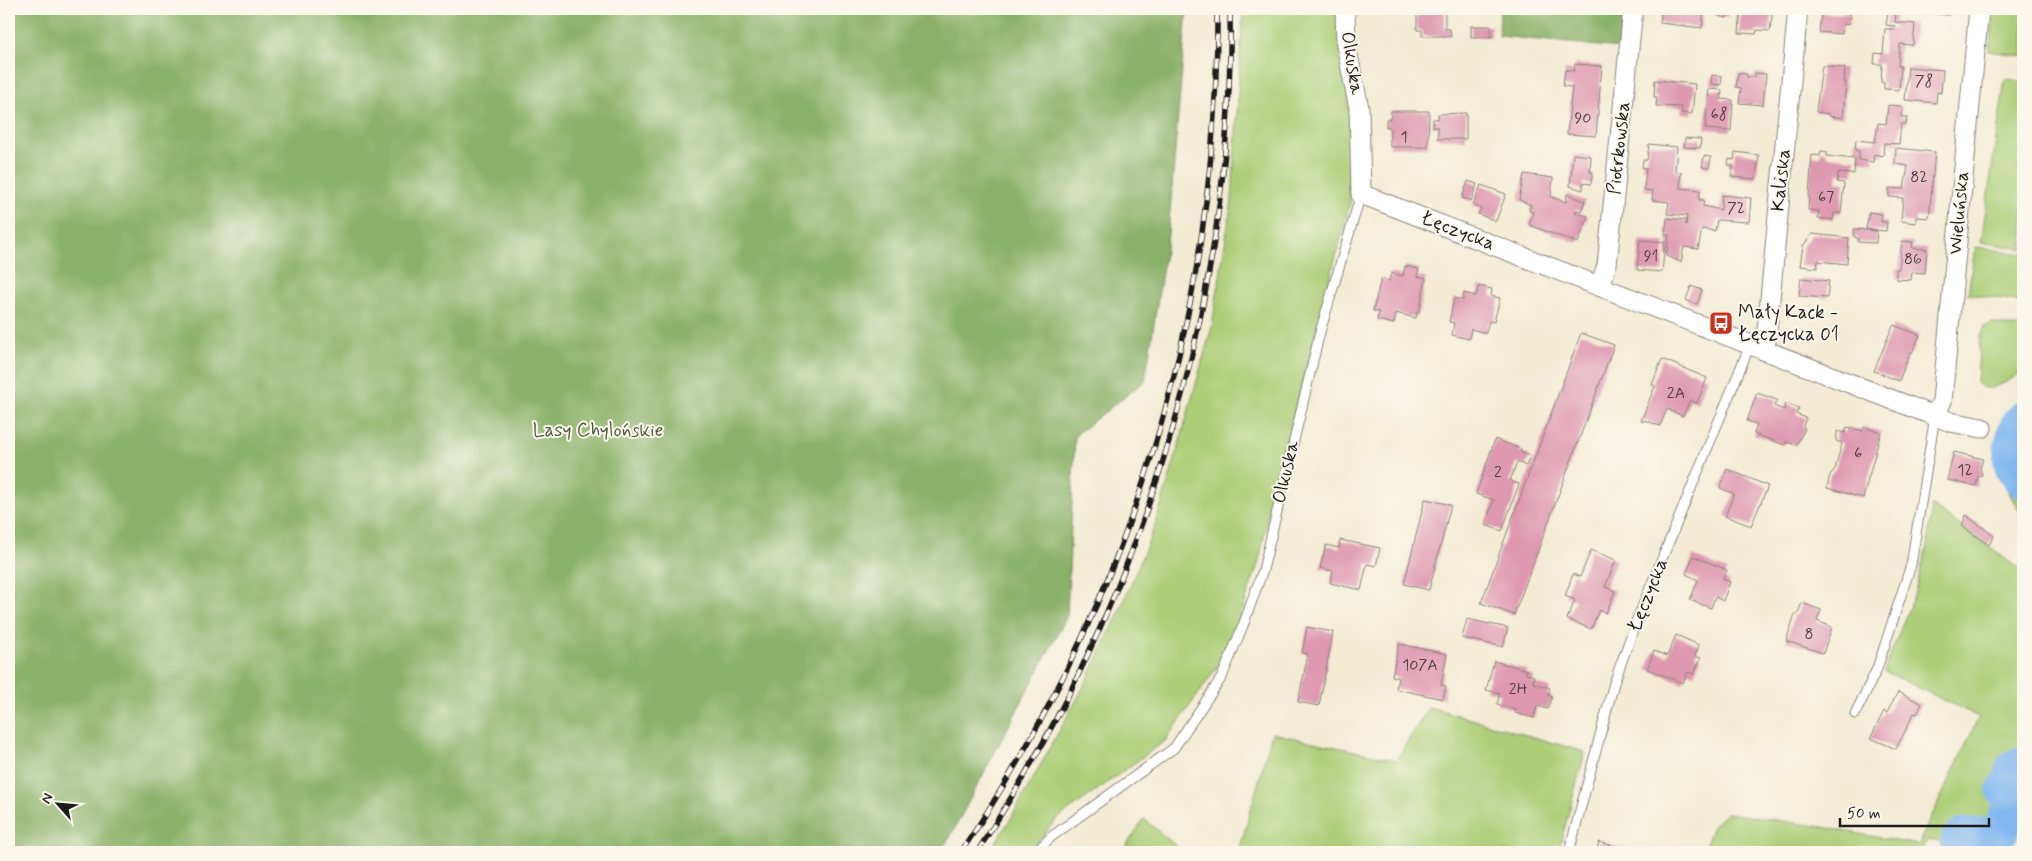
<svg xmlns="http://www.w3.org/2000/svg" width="2032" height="861" viewBox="0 0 2032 861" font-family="Mynerve,sans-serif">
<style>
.green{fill:#acce77;stroke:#64754a}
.forest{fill:#89b168;stroke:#526642}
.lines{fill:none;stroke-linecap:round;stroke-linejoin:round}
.river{stroke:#80b7f0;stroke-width:36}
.building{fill:#de99b1}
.lane-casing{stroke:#888478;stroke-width:11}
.street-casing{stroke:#888478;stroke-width:21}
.lane{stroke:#fff;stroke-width:9}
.street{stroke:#fff;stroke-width:19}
.rail-casing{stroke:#1c1c1c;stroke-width:5.5}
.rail{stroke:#fbf7ec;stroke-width:4;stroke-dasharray:11;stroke-linecap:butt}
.labels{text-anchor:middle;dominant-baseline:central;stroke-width:4;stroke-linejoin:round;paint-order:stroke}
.number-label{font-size:16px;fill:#4c3b41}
.street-label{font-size:19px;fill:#1c1c1c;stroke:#fbf7ec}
.poi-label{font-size:19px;fill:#1c1c1c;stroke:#fbf7ec;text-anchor:start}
.park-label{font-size:19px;fill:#4e5a3c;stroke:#fbf7ec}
</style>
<rect width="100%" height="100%" fill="#fbf7ec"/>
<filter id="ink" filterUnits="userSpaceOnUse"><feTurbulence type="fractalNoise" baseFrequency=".02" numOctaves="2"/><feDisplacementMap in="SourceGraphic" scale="10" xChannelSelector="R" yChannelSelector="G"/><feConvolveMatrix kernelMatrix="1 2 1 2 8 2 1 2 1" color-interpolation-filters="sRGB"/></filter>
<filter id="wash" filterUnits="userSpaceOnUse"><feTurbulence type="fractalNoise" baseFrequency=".0096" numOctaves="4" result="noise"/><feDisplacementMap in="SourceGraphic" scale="20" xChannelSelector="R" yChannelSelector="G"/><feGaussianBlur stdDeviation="1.12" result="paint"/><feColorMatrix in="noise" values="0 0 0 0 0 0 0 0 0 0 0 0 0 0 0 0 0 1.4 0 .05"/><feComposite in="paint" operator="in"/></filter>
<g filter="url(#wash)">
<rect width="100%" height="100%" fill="#f3ebd4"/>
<!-- green -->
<g class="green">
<polygon points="1243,9 1337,9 1349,104 1350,204 1272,494 1259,561 1229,650 1166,740 1057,819 1028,852 989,852 1010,820 1083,688 1119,613 1154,528 1174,463 1212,326 1232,200"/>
<polygon points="1995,9 2023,9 2023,56 1989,51"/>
<polygon points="2005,79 2023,81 2023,249 1981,242"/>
<polygon points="1975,247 2023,254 2023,302 1968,294"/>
<path d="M1992,323L2023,328V372C2012,378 1984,398 1977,382L1980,335L1984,327Z"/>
<polygon points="2023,401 2023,449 2020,459 2023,464 2023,518 1997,471 1998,446 2008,411"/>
<polygon points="1932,505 2023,572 2023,754 2020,754 2002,781 1992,827 1969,826 1951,844 1928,840 1919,852 1703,852 1713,826 1726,813 1817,826 1918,845 1979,717 1884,671 1914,595 1927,547"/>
<polygon points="1429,707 1585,752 1558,852 1239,852 1272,733 1396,760"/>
<polygon points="1144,819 1183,852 1122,852"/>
</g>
<!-- forest -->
<g class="forest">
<polygon points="9,9 1187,9 1168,234 1145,381 1075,435 1067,616 949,839 939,852 9,852"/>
<polygon points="1500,9 1623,9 1620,48 1499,36"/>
</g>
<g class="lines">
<!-- river -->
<g class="river">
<path d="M2023,419C2014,428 2008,456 2013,468C2016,473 2020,477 2023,481"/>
<path d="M1961,852L1958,847L1959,839L1964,835L1991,836L2001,832L2006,816L2016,807C2016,799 2014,797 2007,794L2004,790L2015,776L2013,768L2023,764"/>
</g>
</g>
<g id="blocks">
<!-- building -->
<g class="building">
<polygon points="1417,9 1445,9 1445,29 1450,29 1451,36 1422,36 1422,30 1417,30"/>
<polygon points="1662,9 1704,9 1702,28 1660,23"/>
<polygon points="1718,9 1728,9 1727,18 1718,16"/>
<polygon points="1741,9 1773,9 1770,31 1757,30 1756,34 1739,33"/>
<polygon points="1917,9 1949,9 1949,15 1917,12"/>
<polygon points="1821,13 1850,14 1849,25 1843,24 1842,34 1819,32"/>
<polygon points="1888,13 1896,14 1895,22 1915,24 1913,45 1900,44 1898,66 1901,66 1899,90 1884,89 1884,83 1881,82 1882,64 1874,64 1875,53 1883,54 1885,29 1894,29 1895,26 1886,25"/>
<rect x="1471" y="26" width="20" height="11"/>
<polygon points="1575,64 1602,66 1596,136 1567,134 1572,87 1563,86 1565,70 1574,71"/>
<polygon points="1822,66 1845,68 1844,82 1846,82 1843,118 1829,116 1829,114 1816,112"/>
<polygon points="1908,67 1943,70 1941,93 1937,92 1936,103 1905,100"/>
<polygon points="1738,73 1747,74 1747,77 1755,77 1755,73 1766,74 1763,105 1739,103 1741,88 1736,87"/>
<polygon points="1712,75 1722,76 1721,85 1711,84"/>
<polygon points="1655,80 1695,84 1692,114 1681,113 1682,107 1656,106 1657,97 1654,97"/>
<polygon points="1709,89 1722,90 1721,99 1733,100 1731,131 1705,129"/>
<polygon points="1888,105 1902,106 1901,117 1907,117 1906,124 1901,124 1899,144 1884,143 1883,156 1874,154 1873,162 1859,160 1859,151 1855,150 1856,140 1875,142 1878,123 1886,124"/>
<polygon points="1391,111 1429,111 1428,147 1390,147 1390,127 1386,127 1386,119 1390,119"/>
<polygon points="1466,113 1466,139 1438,139 1438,127 1433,127 1433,119 1438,119 1438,114"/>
<polygon points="1685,138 1701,139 1700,148 1684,147"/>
<polygon points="1649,144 1677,147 1675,171 1681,172 1680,188 1700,190 1699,200 1704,200 1703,206 1721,210 1722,195 1751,198 1749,222 1717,220 1715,231 1702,229 1698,249 1684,247 1681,262 1666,256 1669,235 1665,235 1667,218 1686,220 1686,225 1687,216 1667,214 1669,202 1652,200 1653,191 1644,190 1646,168 1642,168 1643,160 1647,160"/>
<polygon points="1896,148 1935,152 1929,218 1916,217 1916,223 1901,221 1903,198 1889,197 1889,188 1904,189 1908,166 1895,164"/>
<polygon points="1821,151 1827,152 1827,156 1855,159 1854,174 1838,173 1837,182 1844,183 1841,213 1834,213 1833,220 1818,218 1819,211 1808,210 1812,155 1820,156"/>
<polygon points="1735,152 1759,155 1756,179 1732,177 1733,166 1728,165 1729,159 1734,160"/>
<polygon points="1573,154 1591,156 1590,172 1593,172 1591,184 1583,183 1583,190 1570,186"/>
<polygon points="1704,156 1711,157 1709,168 1702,167"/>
<polygon points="1524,174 1553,178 1551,197 1566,202 1567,194 1585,201 1581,211 1576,210 1575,212 1588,216 1578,243 1529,225 1533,212 1529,211 1531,205 1519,200"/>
<polygon points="1468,181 1477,184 1471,201 1462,198"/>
<polygon points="1481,185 1506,194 1496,221 1478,214 1481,209 1473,205"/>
<polygon points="1869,212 1882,214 1881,222 1887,222 1886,231 1866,229"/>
<polygon points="1854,229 1877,231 1876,243 1858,242 1858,238 1854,237"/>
<polygon points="1812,234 1849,238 1847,264 1818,261 1817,268 1800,266 1803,246"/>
<polygon points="1640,240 1665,242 1662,272 1637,270"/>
<polygon points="1902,241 1913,242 1912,248 1927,249 1925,273 1912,272 1911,280 1896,279 1896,269 1899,269"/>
<polygon points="1405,266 1419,269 1417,276 1426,278 1419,312 1417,312 1416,318 1396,313 1394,324 1377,320 1379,312 1373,311 1381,279 1389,281 1391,273 1403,276"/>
<polygon points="1801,278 1829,281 1827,298 1799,296"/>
<polygon points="1479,286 1492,289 1491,296 1500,298 1494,322 1489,321 1486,333 1471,329 1469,339 1452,335 1454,323 1449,322 1454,298 1463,300 1464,293 1476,296"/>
<polygon points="1691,286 1702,290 1697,304 1686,300"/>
<polygon points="1893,325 1920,335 1912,353 1910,352 1899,381 1874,371"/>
<polygon points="1581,333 1614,345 1514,615 1481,603"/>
<polygon points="1662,359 1707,378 1697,403 1690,400 1683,416 1667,409 1660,426 1644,420 1643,422 1641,421 1655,386 1652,385"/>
<polygon points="1757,393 1777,400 1774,406 1784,410 1786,403 1799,408 1796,414 1806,418 1803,426 1805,429 1796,445 1786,442 1785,445 1754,434 1757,424 1747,421"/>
<polygon points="1847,427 1863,431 1864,427 1881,432 1863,498 1827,488 1830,475 1835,469 1842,443 1836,441 1837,433 1837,431 1845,433"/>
<polygon points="1495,439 1521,449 1520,452 1530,456 1526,466 1517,462 1510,481 1519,484 1502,531 1485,525 1494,500 1476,494"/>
<polygon points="1954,452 1983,459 1980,468 1982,475 1978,477 1976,486 1947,480"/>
<polygon points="1727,469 1768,486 1751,526 1725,516 1734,494 1720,488"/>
<polygon points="1425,499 1451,505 1429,590 1404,584"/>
<polygon points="1966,515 1994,536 1989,545 1962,526"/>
<polygon points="1340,540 1380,548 1376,566 1367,564 1361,590 1330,583 1333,571 1320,568 1326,545 1339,548"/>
<polygon points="1591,550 1616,560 1605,587 1615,591 1606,613 1599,610 1591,629 1567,619 1575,600 1565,596 1573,574 1580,577"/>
<polygon points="1693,556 1727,570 1723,579 1730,582 1723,601 1715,597 1711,608 1690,600 1698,580 1686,574"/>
<polygon points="1802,603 1821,610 1817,621 1832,627 1823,653 1786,641 1795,614 1797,615"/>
<polygon points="1467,619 1508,628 1503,647 1462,638"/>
<polygon points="1307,627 1333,632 1319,706 1298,702 1308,654 1302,653"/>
<polygon points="1676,635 1699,645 1695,656 1701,658 1694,674 1688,672 1683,683 1647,669 1654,651 1667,656"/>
<polygon points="1399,644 1447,654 1441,685 1446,686 1443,699 1396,689 1398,677 1392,676"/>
<polygon points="1494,661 1527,670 1526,674 1534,676 1533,683 1550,688 1548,695 1552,697 1548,709 1537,706 1534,718 1515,713 1516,710 1497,704 1500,693 1486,690"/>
<polygon points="1898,692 1922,704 1917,714 1914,713 1896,749 1873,739 1870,739 1884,711 1887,713"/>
<polygon points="1599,842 1627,849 1626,852 1596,852"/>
</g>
</g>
</g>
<g filter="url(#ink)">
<use href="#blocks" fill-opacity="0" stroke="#888478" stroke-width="1"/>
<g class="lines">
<!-- lane casing -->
<g class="lane-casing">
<g id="lane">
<polyline points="1855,714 1877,669 1911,565 1935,416"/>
<polyline points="1036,852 1051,837 1174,748 1222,677 1244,623 1263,570 1320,332 1361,194"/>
<polyline points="1569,852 1614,683 1636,622 1750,345"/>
</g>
</g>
<!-- street casing -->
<g class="street-casing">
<g id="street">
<polyline points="1345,9 1346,45 1359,108 1361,194 1919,410 1951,422 1982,428"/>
<polyline points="1600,286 1607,265 1633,9"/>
<polyline points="1765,351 1798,9"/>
<polyline points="1935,416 1942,401 1979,9"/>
</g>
</g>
<!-- lane -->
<use href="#lane" class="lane"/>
<!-- street -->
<use href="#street" class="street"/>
<!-- rail casing -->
<g class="rail-casing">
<g id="rail">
<path d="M961,852C1131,600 1219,313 1217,9"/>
<path d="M977,852C1015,793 1051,733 1081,669C1179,465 1234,235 1230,9"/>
</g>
</g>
<!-- rail -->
<use href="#rail" class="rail"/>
</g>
</g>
<!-- icons -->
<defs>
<g id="bus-square" transform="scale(1.25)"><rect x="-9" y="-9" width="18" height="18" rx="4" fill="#c8321e" stroke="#fbf7ec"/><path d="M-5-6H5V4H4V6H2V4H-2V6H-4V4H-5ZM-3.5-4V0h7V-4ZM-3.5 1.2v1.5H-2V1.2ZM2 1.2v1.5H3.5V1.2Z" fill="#fff"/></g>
</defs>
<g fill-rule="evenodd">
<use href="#bus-square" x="1721" y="323"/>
</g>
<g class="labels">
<!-- number labels -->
<g class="number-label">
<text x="1924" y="81">78</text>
<text x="1719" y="114">68</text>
<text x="1583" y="118">90</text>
<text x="1404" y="137">1</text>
<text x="1919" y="177">82</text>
<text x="1826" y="197">67</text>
<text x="1736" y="208">72</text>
<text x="1651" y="256">91</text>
<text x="1913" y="259">86</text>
<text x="1676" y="393">2A</text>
<text x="1858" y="453">6</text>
<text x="1965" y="470">12</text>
<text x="1498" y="472">2</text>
<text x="1809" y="634">8</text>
<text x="1420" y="665">107A</text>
<text x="1518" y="689">2H</text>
</g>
<!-- street labels -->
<g class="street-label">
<text transform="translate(1352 63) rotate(81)">Olkuska</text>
<text transform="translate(1619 148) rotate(-84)">Piotrkowska</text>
<text transform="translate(1781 180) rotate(-84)">Kaliska</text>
<text transform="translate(1959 213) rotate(-85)">Wieluńska</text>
<text transform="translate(1458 231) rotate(21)">Łęczycka</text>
<text transform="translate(1286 472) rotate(-77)">Olkuska</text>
<text transform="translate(1648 595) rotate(-68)">Łęczycka</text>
</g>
<!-- poi labels -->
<g class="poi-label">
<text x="1738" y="312">Mały Kack -<tspan x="1738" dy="22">Łęczycka 01</tspan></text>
</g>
<!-- park labels -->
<g class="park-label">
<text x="598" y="430">Lasy Chylońskie</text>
</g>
</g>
<!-- margin -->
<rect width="2032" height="861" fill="none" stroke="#fbf7ec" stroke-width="30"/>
<!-- north arrow -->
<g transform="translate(58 804) rotate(297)" stroke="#fbf7ec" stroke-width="4" paint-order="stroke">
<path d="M0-4L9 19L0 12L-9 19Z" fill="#1c1c1c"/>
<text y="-8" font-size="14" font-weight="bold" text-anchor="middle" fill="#1c1c1c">N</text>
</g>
<!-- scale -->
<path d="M1840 818v8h149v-8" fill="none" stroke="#1c1c1c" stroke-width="2.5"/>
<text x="1847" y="818" font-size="15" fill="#1c1c1c" stroke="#fbf7ec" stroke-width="4" paint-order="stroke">50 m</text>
</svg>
